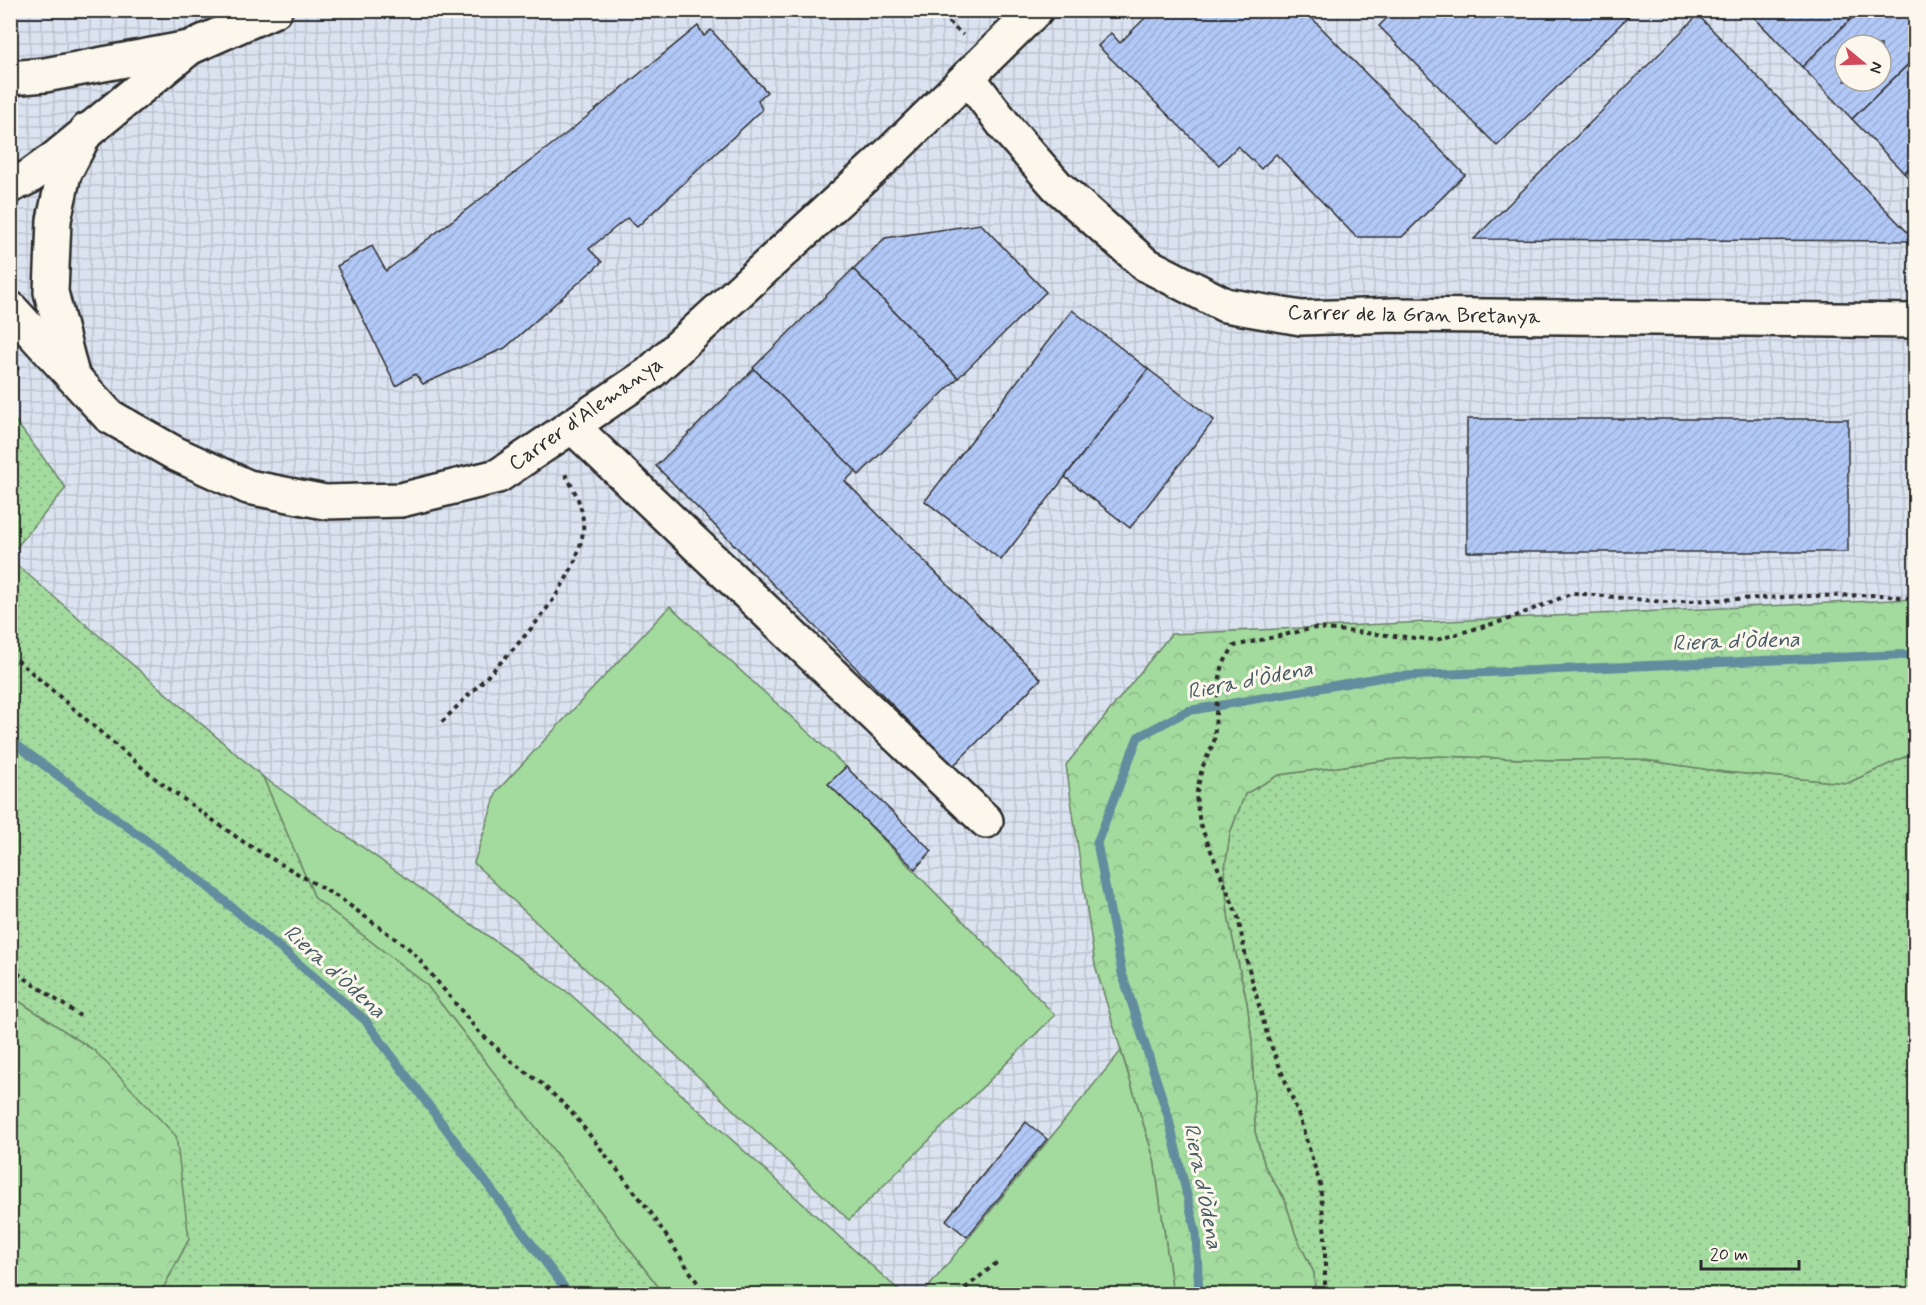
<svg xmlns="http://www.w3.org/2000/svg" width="1926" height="1305" viewBox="0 0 1926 1305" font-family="Mynerve,sans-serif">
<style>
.industrial{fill:url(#industrial-grid);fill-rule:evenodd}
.grass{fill:url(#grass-dots);stroke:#678264;stroke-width:1.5}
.forest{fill:url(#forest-crowns);stroke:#678264;stroke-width:1.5}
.garden{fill:#a3da9e;stroke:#678264;stroke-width:1.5}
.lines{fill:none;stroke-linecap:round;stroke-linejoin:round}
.stream{stroke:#648d9e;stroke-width:9}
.building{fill:url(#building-hatch);stroke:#2b2b2b;stroke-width:1.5;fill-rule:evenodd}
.minor-casing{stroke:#2b2b2b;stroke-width:38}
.path{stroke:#2b2b2b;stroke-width:4;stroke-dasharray:4.5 4.5;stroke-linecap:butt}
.minor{stroke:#fbf7ec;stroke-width:33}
.labels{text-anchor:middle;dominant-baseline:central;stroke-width:6;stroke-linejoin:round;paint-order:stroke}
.street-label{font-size:21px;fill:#2b2b2b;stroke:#fbf7ec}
.water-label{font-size:22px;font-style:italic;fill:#485c65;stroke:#fbf7ec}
</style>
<defs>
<pattern id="industrial-grid" width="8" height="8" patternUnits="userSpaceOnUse" patternTransform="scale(1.5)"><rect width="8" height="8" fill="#dbe3f1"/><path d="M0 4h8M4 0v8" fill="none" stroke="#bcc3cf"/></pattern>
<pattern id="grass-dots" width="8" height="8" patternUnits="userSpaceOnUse" patternTransform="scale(1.5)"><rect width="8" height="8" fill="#a3da9e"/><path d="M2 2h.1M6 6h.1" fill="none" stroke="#8cbb88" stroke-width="1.8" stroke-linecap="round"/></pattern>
<pattern id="forest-crowns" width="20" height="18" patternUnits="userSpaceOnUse" patternTransform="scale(1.5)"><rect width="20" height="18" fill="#a3da9e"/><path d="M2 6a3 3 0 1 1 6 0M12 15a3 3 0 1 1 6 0" fill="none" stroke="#8cbb88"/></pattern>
<pattern id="building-hatch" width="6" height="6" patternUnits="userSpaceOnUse" patternTransform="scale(1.5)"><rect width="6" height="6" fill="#b2c8f7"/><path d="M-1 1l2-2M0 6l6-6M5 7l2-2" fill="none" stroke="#99acd4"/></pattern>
</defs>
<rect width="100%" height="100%" fill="#eceeee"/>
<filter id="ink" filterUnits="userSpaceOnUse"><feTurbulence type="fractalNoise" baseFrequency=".0167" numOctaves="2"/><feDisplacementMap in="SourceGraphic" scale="12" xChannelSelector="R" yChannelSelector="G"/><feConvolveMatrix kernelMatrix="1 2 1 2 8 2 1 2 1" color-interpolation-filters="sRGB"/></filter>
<g filter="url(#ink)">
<!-- industrial -->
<path class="industrial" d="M225,10L1915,11V599L1171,634L1095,965L1121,1051L923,1294H903L570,994L263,777L11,559V554L66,488L11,415V11H75L141,18ZM1845,45H1881V81H1845Z"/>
<!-- grass -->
<g class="grass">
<polygon points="11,415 66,488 11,554"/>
<polygon points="10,559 263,777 315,898 426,984 664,1294 160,1294 189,1239 95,1051 11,996"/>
<polygon points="1915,752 1915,1294 1315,1294 1314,1273 1296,1236 1285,1200 1265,1167 1255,1132 1252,1041 1247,1003 1229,922 1224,875 1230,833 1245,794 1279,775 1395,759 1440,756 1556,760 1638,759 1724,772 1848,783"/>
</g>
<!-- forest -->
<g class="forest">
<polygon points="1915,599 1915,752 1848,783 1724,772 1638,759 1556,760 1440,756 1395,759 1279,775 1245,794 1230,833 1224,875 1229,922 1247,1003 1252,1041 1255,1132 1265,1167 1285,1200 1296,1236 1314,1273 1315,1294 1173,1294 1154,1159 1095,965 1066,765 1171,634"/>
<polygon points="11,996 95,1051 176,1136 189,1239 160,1294 11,1294"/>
</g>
<!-- garden -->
<g class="garden">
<polygon points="75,11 225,10 225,11 141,18"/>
<polygon points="670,606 846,767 829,784 1055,1015 849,1220 474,863 497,791"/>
<polygon points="263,777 570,994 903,1294 664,1294 426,984 315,898"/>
<polygon points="1121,1051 1154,1159 1173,1294 923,1294"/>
</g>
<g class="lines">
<!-- stream -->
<g class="stream">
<polyline points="10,740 201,881 365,1020 569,1294"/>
<polyline points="1199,1294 1196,1233 1168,1116 1122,973 1097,843 1138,737 1187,711 1383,677 1916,654"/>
</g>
</g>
<!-- building -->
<g class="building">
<polygon points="1153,10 1304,10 1465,175 1402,237 1356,237 1276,154 1261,169 1238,146 1219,165 1098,46 1111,33 1120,43"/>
<polygon points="1395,10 1635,10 1497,146 1379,26"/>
<polygon points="1751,10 1860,10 1802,67 1749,12"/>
<path d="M1860,10H1916V57L1852,119L1802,67ZM1845,45H1881V81H1845Z"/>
<polygon points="1698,15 1916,241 1474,239"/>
<polygon points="698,26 704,36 711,30 767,92 758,100 762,110 637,227 627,218 589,249 602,262 505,348 423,384 415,374 396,386 337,266 372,246 386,271 567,133"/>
<polygon points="1916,57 1916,161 1904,173 1852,119"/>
<polygon points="1916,161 1916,185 1904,173"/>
<polygon points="981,224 1046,292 958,378 853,269 885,238"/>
<polygon points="853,269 958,378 859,475 753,368"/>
<polygon points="1072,310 1148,369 1001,560 925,501"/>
<polygon points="754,369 856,471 845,481 1041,679 953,766 656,466"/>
<polygon points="1148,369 1214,420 1130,528 1065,477"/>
<rect x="1467" y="419" width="381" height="133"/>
<polygon points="846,767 932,851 915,869 828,784"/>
<polygon points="1026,1122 1047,1139 967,1237 946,1220"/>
</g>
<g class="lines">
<!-- minor casing -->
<g class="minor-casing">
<g id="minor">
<polyline points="968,77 1008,130 1057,186 1145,264 1225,305 1301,318 1396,315 1916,321"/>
<polyline points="10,78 45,75 189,48 275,10"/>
<polyline points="10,186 29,177 54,159 188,49"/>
<polyline points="10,308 109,416 176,454 248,487 325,502 401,500 498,476 649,374 890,153 1036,10"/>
<polyline points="71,371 51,292 54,220 64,174 87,130"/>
<polyline points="572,426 986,821"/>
</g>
</g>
<!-- path -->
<g class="path">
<polyline points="935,10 963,35"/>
<polyline points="10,387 18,367"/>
<polyline points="10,654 153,777 200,811 245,843 341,899 412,951 478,1031 511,1061 541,1083 570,1110 649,1210 705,1294"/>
<path d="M442,722C488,674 575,598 583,531C585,509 574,488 563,471"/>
<polyline points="10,968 80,1016"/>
<polyline points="958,1294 999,1261"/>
<polyline points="1325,1294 1325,1236 1320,1184 1297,1110 1268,1038 1246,958 1238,917 1200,824 1196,796 1202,768 1214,742 1218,686 1223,664 1234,646 1315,628 1436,640 1506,620 1573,593 1665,602 1809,596 1881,595 1916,599"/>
</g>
<!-- minor -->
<use href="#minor" class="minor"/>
</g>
</g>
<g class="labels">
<!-- street labels -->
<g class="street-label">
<text transform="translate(1414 315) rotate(1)">Carrer de la Gran Bretanya</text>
<text transform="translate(586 414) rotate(-35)">Carrer d'Alemanya</text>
</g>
<!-- water labels -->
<g class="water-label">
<text transform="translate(1736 642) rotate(-2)">Riera d'Òdena</text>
<text transform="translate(1250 681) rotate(-11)">Riera d'Òdena</text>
<text transform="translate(334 972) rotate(42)">Riera d'Òdena</text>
<text transform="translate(1202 1186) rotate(79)">Riera d'Òdena</text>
</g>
</g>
<!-- margin -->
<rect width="1926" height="1305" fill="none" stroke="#fbf7ec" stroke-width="36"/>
<rect x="18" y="18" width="1890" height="1269" fill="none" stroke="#2b2b2b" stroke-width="2" filter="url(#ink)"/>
<!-- north arrow -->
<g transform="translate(1863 63) rotate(109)"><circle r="28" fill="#fbf7ec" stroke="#a8a59f" stroke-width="1.5"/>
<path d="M0-4.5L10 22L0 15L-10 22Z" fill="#d1495b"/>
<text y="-9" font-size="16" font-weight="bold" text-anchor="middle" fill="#2b2b2b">N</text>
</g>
<!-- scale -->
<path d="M1701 1260v9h98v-9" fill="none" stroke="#2b2b2b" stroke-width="3"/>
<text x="1710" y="1260" font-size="18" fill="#2b2b2b" stroke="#fbf7ec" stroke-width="4.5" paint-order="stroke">20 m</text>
</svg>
